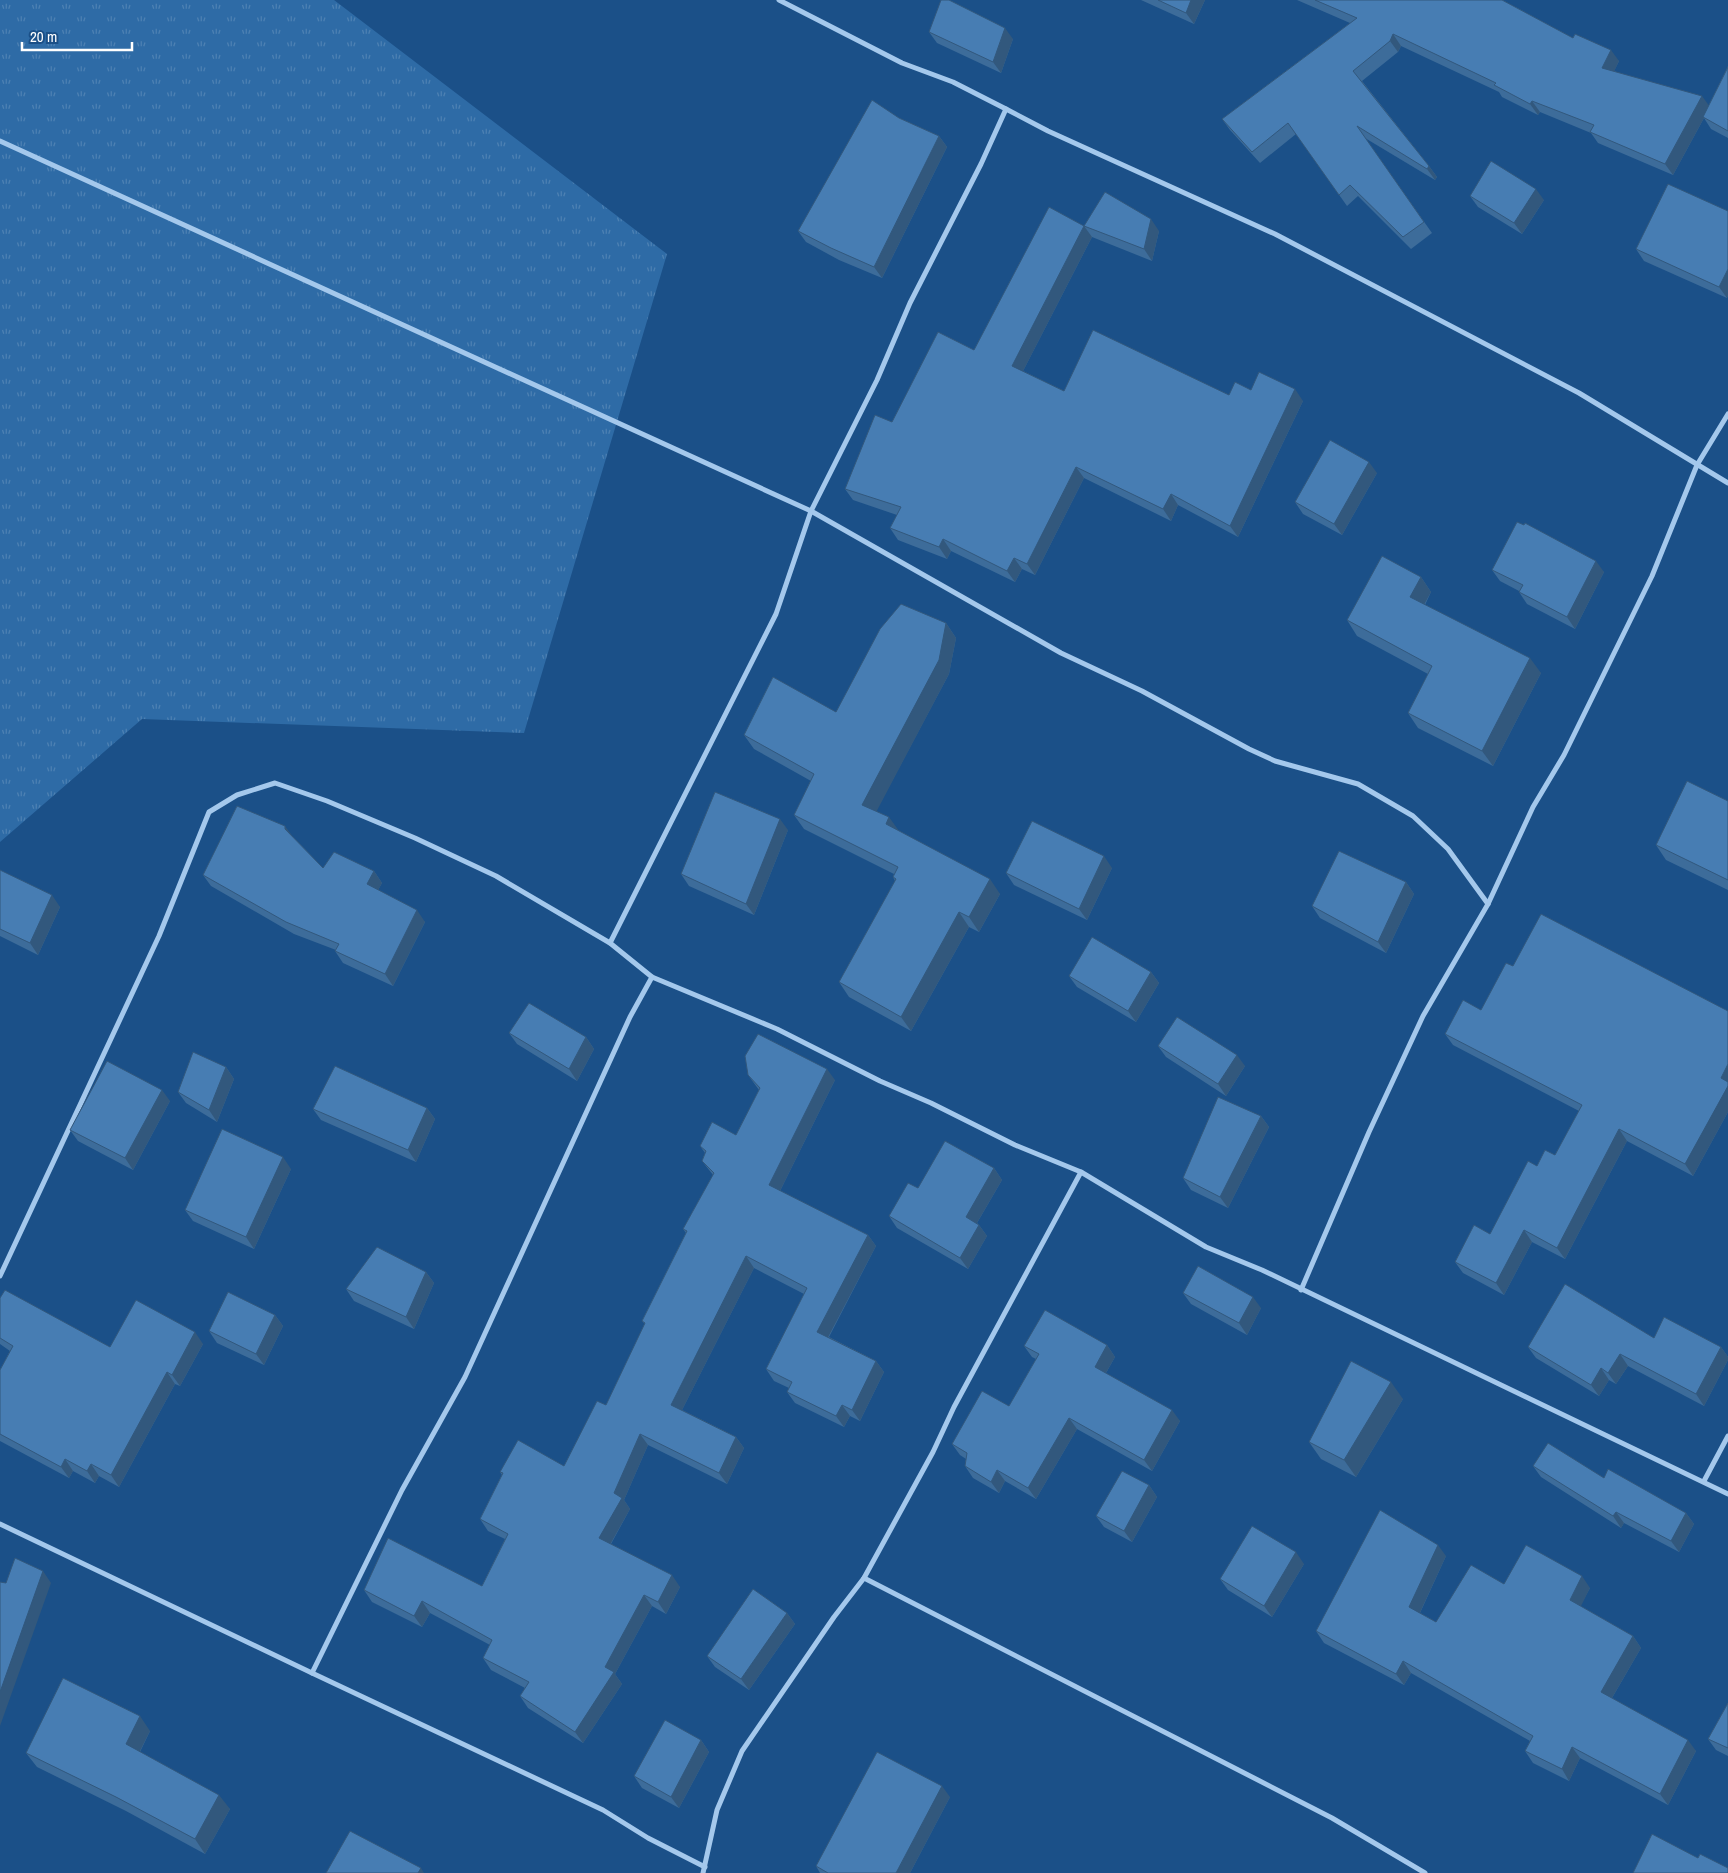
<svg xmlns="http://www.w3.org/2000/svg" width="1728" height="1873" viewBox="0 0 1728 1873" font-family="'Archivo Narrow',sans-serif">
<style>
.grass{fill:url(#grass-tufts)}
.lines{fill:none;stroke-linecap:round;stroke-linejoin:round}
.street{stroke:#a4c8ec;stroke-width:5}
.wall{fill:#3d6c9a}
.shaded-wall{fill:#32587d}
.building{fill:#477db3;stroke:#32587d}
</style>
<defs>
<pattern id="grass-tufts" width="24" height="20" patternUnits="userSpaceOnUse" patternTransform="scale(1.25)"><rect width="24" height="20" fill="#2e6ba6"/><path d="M3 7l-1-3M5 7V3M7 7l1-3M15 17l-1-3M17 17v-4M19 17l1-3" fill="none" stroke="#4d81b3"/></pattern>
</defs>
<rect width="100%" height="100%" fill="#1b5088"/>
<!-- grass -->
<polygon class="grass" points="0,0 334,0 667,254 524,733 142,719 0,842"/>
<g class="lines">
<!-- street -->
<g class="street">
<polyline points="779,0 902,63 953,82 1006,109"/>
<polyline points="0,141 811,511 1061,653 1142,691 1249,749 1275,761 1358,784 1413,816 1448,849 1488,904"/>
<polyline points="610,943 776,614 811,511 877,380 910,303 981,164 1006,109 1048,131 1275,234 1579,393 1728,483"/>
<polyline points="0,1276 159,936 209,812 237,795 275,783 327,801 415,838 496,876 610,943 652,977 777,1029 880,1081 931,1103 1015,1145 1081,1172"/>
<polyline points="1301,1290 1369,1132 1423,1016 1488,904 1533,807 1564,755 1652,576 1697,465 1728,414"/>
<polyline points="1704,1481 1728,1436"/>
<polyline points="0,1524 312,1673 603,1810 648,1838 705,1867"/>
<polyline points="864,1578 1332,1818 1425,1873"/>
<polyline points="312,1673 402,1490 465,1377 630,1017 652,977"/>
<polyline points="703,1873 717,1810 742,1751 834,1617 864,1578 933,1452 954,1407 1081,1172 1206,1247 1262,1270 1728,1494"/>
</g>
</g>
<!-- wall -->
<g class="wall">
<polygon points="1141,0 1205,0 1194,24"/>
<polygon points="1297,0 1502,0 1573,38 1619,61 1614,71 1709,106 1728,66 1728,138 1711,129 1704,118 1673,175 1598,143 1591,133 1540,112 1538,115 1502,97 1499,92 1401,46 1398,52 1362,81 1429,166 1437,177 1435,180 1365,138 1432,233 1411,249 1358,196 1347,206 1296,134 1260,163 1230,130 1222,119 1350,23"/>
<polygon points="929,32 1013,39 1001,73 937,43"/>
<polygon points="899,118 939,136 947,147 882,278 839,260 806,242 798,231"/>
<polygon points="1470,196 1544,200 1522,234 1478,207"/>
<polygon points="1728,211 1728,295 1727,298 1644,261 1636,249"/>
<polygon points="1084,226 1159,231 1152,261 1092,237 1023,371 1064,391 1229,395 1251,390 1303,401 1238,537 1178,505 1171,521 1084,478 1035,575 1022,569 1015,582 951,551 947,559 898,540 890,528 897,515 853,500 845,489 892,422 974,350"/>
<polygon points="1377,473 1342,535 1303,514 1295,502"/>
<polygon points="1524,525 1604,572 1575,629 1527,604 1519,592 1519,591 1500,581 1492,570"/>
<polygon points="1421,577 1431,592 1425,605 1541,673 1493,766 1418,728 1408,713 1428,674 1357,636 1347,620"/>
<polygon points="946,623 956,638 949,674 876,811 898,830 1000,894 979,932 969,927 911,1031 849,997 839,982 895,881 893,877 894,874 804,829 794,815 811,781 754,749 744,735 836,712"/>
<polygon points="1728,801 1728,890 1666,860 1656,845"/>
<polygon points="788,830 754,915 689,886 681,874"/>
<polygon points="293,837 323,868 374,871 382,883 378,890 425,922 393,986 343,963 335,951 336,950 294,934 211,886 203,875"/>
<polygon points="1112,868 1087,920 1014,885 1006,873"/>
<polygon points="0,870 60,907 38,955 0,936"/>
<polygon points="1406,882 1414,894 1386,953 1320,918 1312,906"/>
<polygon points="1513,966 1728,1011 1728,1112 1693,1176 1627,1141 1565,1259 1532,1242 1504,1295 1463,1273 1455,1262 1490,1234 1537,1166 1555,1155 1579,1111 1453,1045 1445,1034 1481,1010"/>
<polygon points="1151,972 1159,983 1136,1022 1077,987 1069,976"/>
<polygon points="509,1033 586,1037 594,1049 577,1081 517,1044"/>
<polygon points="1158,1046 1245,1066 1226,1096 1166,1057"/>
<polygon points="226,1067 234,1079 217,1122 186,1103 178,1092"/>
<polygon points="748,1075 835,1080 780,1191 868,1235 876,1246 829,1337 876,1361 884,1372 860,1421 850,1416 844,1427 795,1403 787,1392 789,1388 774,1381 766,1369 804,1294 754,1268 682,1410 736,1437 744,1448 727,1484 648,1445 624,1500 630,1509 611,1544 680,1587 666,1614 652,1606 615,1674 622,1684 583,1743 528,1708 520,1696 525,1688 491,1670 483,1658 490,1645 430,1613 422,1627 372,1602 364,1590 482,1586 505,1539 488,1531 480,1519 502,1475 500,1472 564,1466 606,1405 645,1324 642,1321 686,1233 683,1229 713,1175 702,1161 705,1153 700,1146 736,1135 759,1090"/>
<polygon points="170,1101 133,1170 78,1141 70,1130"/>
<polygon points="427,1108 435,1119 416,1162 321,1120 313,1109"/>
<polygon points="1261,1116 1269,1127 1228,1208 1191,1190 1183,1178"/>
<polygon points="994,1168 1002,1180 977,1223 979,1225 987,1236 968,1269 897,1228 889,1216"/>
<polygon points="291,1169 254,1249 193,1221 185,1210"/>
<polygon points="426,1272 434,1283 414,1329 354,1301 346,1289"/>
<polygon points="1183,1293 1261,1308 1247,1335 1191,1304"/>
<polygon points="0,1298 110,1347 203,1344 180,1386 175,1384 119,1487 99,1476 95,1483 73,1471 69,1478 0,1441 0,1370 10,1351 0,1344"/>
<polygon points="275,1315 283,1326 264,1365 217,1343 209,1331"/>
<polygon points="1654,1338 1721,1347 1728,1357 1728,1360 1704,1406 1628,1366 1616,1384 1609,1380 1599,1396 1536,1358 1528,1347"/>
<polygon points="1107,1345 1115,1357 1106,1373 1180,1421 1152,1471 1077,1429 1036,1499 1005,1481 999,1493 973,1478 965,1466 966,1459 960,1455 952,1444 1009,1406 1036,1359 1032,1357 1024,1346"/>
<polygon points="1403,1399 1356,1477 1321,1459 1309,1442"/>
<polygon points="1533,1466 1604,1478 1686,1513 1694,1524 1679,1552 1624,1523 1621,1528 1541,1477"/>
<polygon points="1149,1485 1157,1497 1132,1542 1104,1527 1096,1516"/>
<polygon points="1446,1556 1420,1613 1436,1622 1504,1584 1590,1588 1580,1606 1633,1636 1641,1648 1612,1698 1696,1751 1668,1805 1580,1758 1569,1781 1533,1763 1525,1751 1530,1741 1411,1673 1404,1685 1324,1643 1316,1631"/>
<polygon points="1304,1564 1272,1617 1228,1590 1220,1579"/>
<polygon points="787,1613 795,1624 749,1690 715,1667 707,1656"/>
<polygon points="1728,1703 1728,1756 1716,1750 1708,1739"/>
<polygon points="150,1731 140,1752 230,1809 205,1854 126,1811 37,1767 26,1753"/>
<polygon points="701,1740 709,1752 679,1808 642,1788 634,1776"/>
<polygon points="950,1797 910,1873 820,1873 816,1866"/>
</g>
<!-- shaded-wall -->
<g class="shaded-wall">
<polygon points="1191,0 1205,0 1194,24 1186,13"/>
<polygon points="1005,28 1013,39 1001,73 993,62"/>
<polygon points="1393,34 1401,46 1398,52 1390,41"/>
<polygon points="1611,50 1619,61 1610,80 1602,68"/>
<polygon points="1702,96 1710,107 1673,175 1665,164"/>
<polygon points="1532,101 1540,112 1538,115 1530,104"/>
<polygon points="939,136 947,147 882,278 874,267"/>
<polygon points="1429,166 1437,177 1435,180 1427,169"/>
<polygon points="1536,189 1544,200 1522,234 1514,223"/>
<polygon points="1151,219 1159,231 1152,261 1144,249"/>
<polygon points="1084,226 1092,237 1020,377 1012,366"/>
<polygon points="1728,269 1728,295 1727,298 1719,287"/>
<polygon points="1295,389 1303,401 1238,537 1230,526"/>
<polygon points="1369,462 1377,473 1342,535 1334,524"/>
<polygon points="1076,467 1084,478 1035,575 1027,564"/>
<polygon points="1171,494 1178,505 1171,521 1163,509"/>
<polygon points="943,539 951,551 947,559 939,547"/>
<polygon points="1014,558 1022,569 1015,582 1007,571"/>
<polygon points="1596,561 1604,572 1575,629 1567,617"/>
<polygon points="1421,577 1431,592 1420,612 1410,597"/>
<polygon points="946,623 956,638 949,674 872,820 862,805"/>
<polygon points="1530,658 1541,673 1493,766 1482,751"/>
<polygon points="889,817 899,831 886,824"/>
<polygon points="780,819 788,830 754,915 746,904"/>
<polygon points="285,826 293,837 285,829"/>
<polygon points="1104,856 1112,868 1087,920 1079,909"/>
<polygon points="374,871 382,883 375,896 367,884"/>
<polygon points="990,879 1000,894 979,932 969,917"/>
<polygon points="1406,882 1414,894 1386,953 1378,942"/>
<polygon points="52,895 60,907 38,955 30,943"/>
<polygon points="417,910 425,922 393,986 385,974"/>
<polygon points="959,912 969,927 911,1031 901,1017"/>
<polygon points="1151,972 1159,983 1136,1022 1128,1011"/>
<polygon points="586,1037 594,1049 577,1081 569,1069"/>
<polygon points="1237,1055 1245,1066 1226,1096 1218,1084"/>
<polygon points="1728,1064 1728,1112 1693,1176 1685,1164 1721,1078"/>
<polygon points="226,1067 234,1079 217,1122 209,1110"/>
<polygon points="827,1069 835,1080 777,1197 769,1185"/>
<polygon points="162,1090 170,1101 133,1170 125,1158"/>
<polygon points="427,1108 435,1119 416,1162 408,1150"/>
<polygon points="1261,1116 1269,1127 1228,1208 1220,1197"/>
<polygon points="1619,1129 1627,1141 1565,1259 1557,1248"/>
<polygon points="283,1157 291,1169 254,1249 246,1237"/>
<polygon points="994,1168 1002,1180 974,1228 966,1217"/>
<polygon points="979,1225 987,1236 968,1269 960,1258"/>
<polygon points="1524,1230 1532,1242 1504,1295 1496,1283"/>
<polygon points="868,1235 876,1246 825,1343 817,1332"/>
<polygon points="746,1256 754,1268 679,1416 671,1405"/>
<polygon points="426,1272 434,1283 414,1329 406,1317"/>
<polygon points="1253,1297 1261,1308 1247,1335 1239,1323"/>
<polygon points="275,1315 283,1326 264,1365 256,1354"/>
<polygon points="195,1332 203,1344 180,1386 172,1375"/>
<polygon points="1107,1345 1115,1357 1103,1378 1095,1367"/>
<polygon points="1721,1347 1728,1357 1728,1360 1704,1406 1696,1394"/>
<polygon points="1620,1354 1628,1366 1616,1384 1608,1373"/>
<polygon points="876,1361 884,1372 860,1421 852,1410"/>
<polygon points="1601,1368 1609,1380 1599,1396 1591,1385"/>
<polygon points="167,1372 175,1384 119,1487 111,1475"/>
<polygon points="1391,1382 1403,1399 1356,1477 1344,1460"/>
<polygon points="842,1405 850,1416 844,1427 836,1416"/>
<polygon points="1172,1410 1180,1421 1152,1471 1144,1460"/>
<polygon points="1069,1418 1077,1429 1036,1499 1028,1488"/>
<polygon points="640,1434 648,1445 624,1500 630,1509 607,1550 599,1538 614,1493"/>
<polygon points="736,1437 744,1448 727,1484 719,1473"/>
<polygon points="65,1459 73,1471 69,1478 61,1467"/>
<polygon points="91,1464 99,1476 95,1483 87,1471"/>
<polygon points="997,1470 1005,1481 999,1493 991,1482"/>
<polygon points="1149,1485 1157,1497 1132,1542 1124,1531"/>
<polygon points="1616,1512 1624,1523 1621,1528 1613,1516"/>
<polygon points="1686,1513 1694,1524 1679,1552 1671,1541"/>
<polygon points="1438,1545 1446,1556 1417,1619 1409,1607"/>
<polygon points="1296,1552 1304,1564 1272,1617 1264,1606"/>
<polygon points="43,1571 51,1583 0,1726 0,1692"/>
<polygon points="672,1575 680,1587 666,1614 658,1602"/>
<polygon points="1582,1576 1590,1588 1578,1612 1570,1600"/>
<polygon points="644,1595 652,1606 615,1674 622,1684 583,1743 575,1732 605,1667"/>
<polygon points="422,1601 430,1613 422,1627 414,1616"/>
<polygon points="787,1613 795,1624 749,1690 741,1679"/>
<polygon points="1633,1636 1641,1648 1609,1703 1601,1692"/>
<polygon points="1403,1661 1411,1673 1404,1685 1396,1674"/>
<polygon points="140,1716 150,1731 136,1759 126,1744"/>
<polygon points="701,1740 709,1752 679,1808 671,1797"/>
<polygon points="1688,1740 1696,1751 1668,1805 1660,1794"/>
<polygon points="1572,1747 1580,1758 1569,1781 1562,1769"/>
<polygon points="942,1786 950,1797 910,1873 896,1873"/>
<polygon points="219,1795 230,1809 205,1854 195,1839"/>
<polygon points="421,1868 424,1873 418,1873"/>
</g>
<!-- building -->
<g class="building">
<polygon points="941,0 949,0 1005,28 993,62 929,32"/>
<polygon points="1158,0 1191,0 1186,13"/>
<polygon points="1315,0 1502,0 1573,38 1575,34 1611,50 1602,68 1702,96 1665,164 1590,132 1594,125 1532,101 1530,104 1494,85 1496,83 1393,34 1390,41 1353,71 1429,166 1427,169 1357,126 1424,222 1403,237 1350,185 1339,195 1288,123 1252,152 1222,119 1357,18"/>
<polygon points="1728,67 1728,131 1703,117"/>
<polygon points="872,100 899,118 939,136 874,267 831,248 798,231"/>
<polygon points="1491,161 1536,189 1514,223 1470,196"/>
<polygon points="1668,184 1728,211 1728,269 1719,287 1636,249"/>
<polygon points="1105,192 1151,219 1144,249 1084,226"/>
<polygon points="1049,207 1084,226 1012,366 1064,391 1093,330 1229,395 1235,382 1251,390 1259,372 1295,389 1230,526 1171,494 1163,509 1076,467 1027,564 1014,558 1007,571 943,539 939,547 890,528 901,507 845,489 875,415 892,422 938,332 974,350"/>
<polygon points="1330,440 1369,462 1334,524 1295,502"/>
<polygon points="1517,522 1524,525 1525,523 1596,561 1567,617 1519,592 1523,585 1492,570"/>
<polygon points="1382,556 1421,577 1410,597 1530,658 1482,751 1408,713 1432,666 1347,620"/>
<polygon points="901,604 946,623 939,660 862,805 889,817 886,824 990,879 969,917 959,912 901,1017 839,982 896,879 893,877 898,867 794,815 814,774 744,735 773,677 836,712 880,629"/>
<polygon points="1687,781 1728,801 1728,880 1656,845"/>
<polygon points="715,792 780,819 746,904 681,874"/>
<polygon points="237,806 285,826 285,829 323,868 334,852 374,871 367,884 417,910 385,974 335,951 339,944 286,922 203,875"/>
<polygon points="1032,821 1104,856 1079,909 1006,873"/>
<polygon points="1339,851 1406,882 1378,942 1312,906"/>
<polygon points="0,870 52,895 30,943 0,929"/>
<polygon points="1541,914 1728,1011 1728,1064 1721,1078 1728,1082 1728,1086 1685,1164 1619,1129 1557,1248 1524,1230 1496,1283 1455,1262 1474,1225 1490,1234 1528,1161 1537,1166 1545,1150 1555,1155 1582,1105 1445,1034 1463,1000 1481,1010 1506,963 1513,966"/>
<polygon points="1092,937 1151,972 1128,1011 1069,976"/>
<polygon points="529,1003 586,1037 569,1069 509,1033"/>
<polygon points="1177,1017 1237,1055 1218,1084 1158,1046"/>
<polygon points="758,1034 827,1069 769,1185 868,1235 817,1332 876,1361 852,1410 842,1405 836,1416 787,1392 792,1382 766,1369 807,1288 746,1256 671,1405 736,1437 719,1473 640,1434 614,1493 622,1498 599,1538 672,1575 658,1602 644,1595 605,1667 614,1672 575,1732 520,1696 529,1682 483,1658 492,1640 422,1601 414,1616 364,1590 388,1538 482,1586 508,1534 480,1519 503,1473 500,1472 518,1440 564,1466 597,1401 606,1405 645,1323 642,1321 687,1231 683,1229 714,1173 702,1161 706,1151 700,1146 712,1122 736,1135 760,1088 748,1075 745,1056"/>
<polygon points="193,1052 226,1067 209,1110 178,1092"/>
<polygon points="107,1061 162,1090 125,1158 70,1130"/>
<polygon points="335,1066 427,1108 408,1150 313,1109"/>
<polygon points="1218,1097 1261,1116 1220,1197 1183,1178"/>
<polygon points="222,1129 283,1157 246,1237 185,1210"/>
<polygon points="945,1141 994,1168 966,1217 979,1225 960,1258 889,1216 908,1183 918,1188"/>
<polygon points="377,1247 426,1272 406,1317 346,1289"/>
<polygon points="1198,1266 1253,1297 1239,1323 1183,1293"/>
<polygon points="1565,1284 1654,1338 1664,1317 1721,1347 1696,1394 1620,1354 1608,1373 1601,1368 1591,1385 1528,1347"/>
<polygon points="5,1290 110,1347 136,1300 195,1332 172,1375 167,1372 111,1475 91,1464 87,1471 65,1459 61,1467 0,1434 0,1370 13,1346 0,1338 0,1298"/>
<polygon points="228,1292 275,1315 256,1354 209,1331"/>
<polygon points="1045,1310 1107,1345 1095,1367 1172,1410 1144,1460 1069,1418 1028,1488 997,1470 991,1482 965,1466 967,1453 952,1444 982,1391 1009,1406 1039,1354 1024,1346"/>
<polygon points="1351,1361 1391,1382 1344,1460 1309,1442"/>
<polygon points="1548,1443 1604,1478 1608,1469 1686,1513 1671,1541 1616,1512 1613,1516 1533,1466"/>
<polygon points="1122,1471 1149,1485 1124,1531 1096,1516"/>
<polygon points="1380,1510 1438,1545 1409,1607 1436,1622 1471,1565 1504,1584 1526,1545 1582,1576 1570,1600 1633,1636 1601,1692 1688,1740 1660,1794 1572,1747 1562,1769 1525,1751 1533,1736 1403,1661 1396,1674 1316,1631"/>
<polygon points="1252,1526 1296,1552 1264,1606 1220,1579"/>
<polygon points="15,1558 43,1571 0,1692 0,1582 6,1583"/>
<polygon points="753,1589 787,1613 741,1679 707,1656"/>
<polygon points="63,1678 140,1716 126,1744 219,1795 195,1839 116,1797 26,1753"/>
<polygon points="1728,1703 1728,1748 1708,1739"/>
<polygon points="665,1720 701,1740 671,1797 634,1776"/>
<polygon points="877,1752 942,1786 896,1873 828,1873 816,1866"/>
<polygon points="350,1831 421,1868 418,1873 326,1873"/>
<polygon points="1652,1834 1698,1858 1700,1854 1728,1868 1728,1873 1633,1873"/>
</g>
<!-- scale -->
<path d="M22 42v8h110v-8" fill="none" stroke="#ffffff" stroke-width="2.5"/>
<text x="30" y="42" font-size="15" fill="#ffffff" stroke="#1b5088" stroke-width="4" paint-order="stroke">20 m</text>
</svg>
